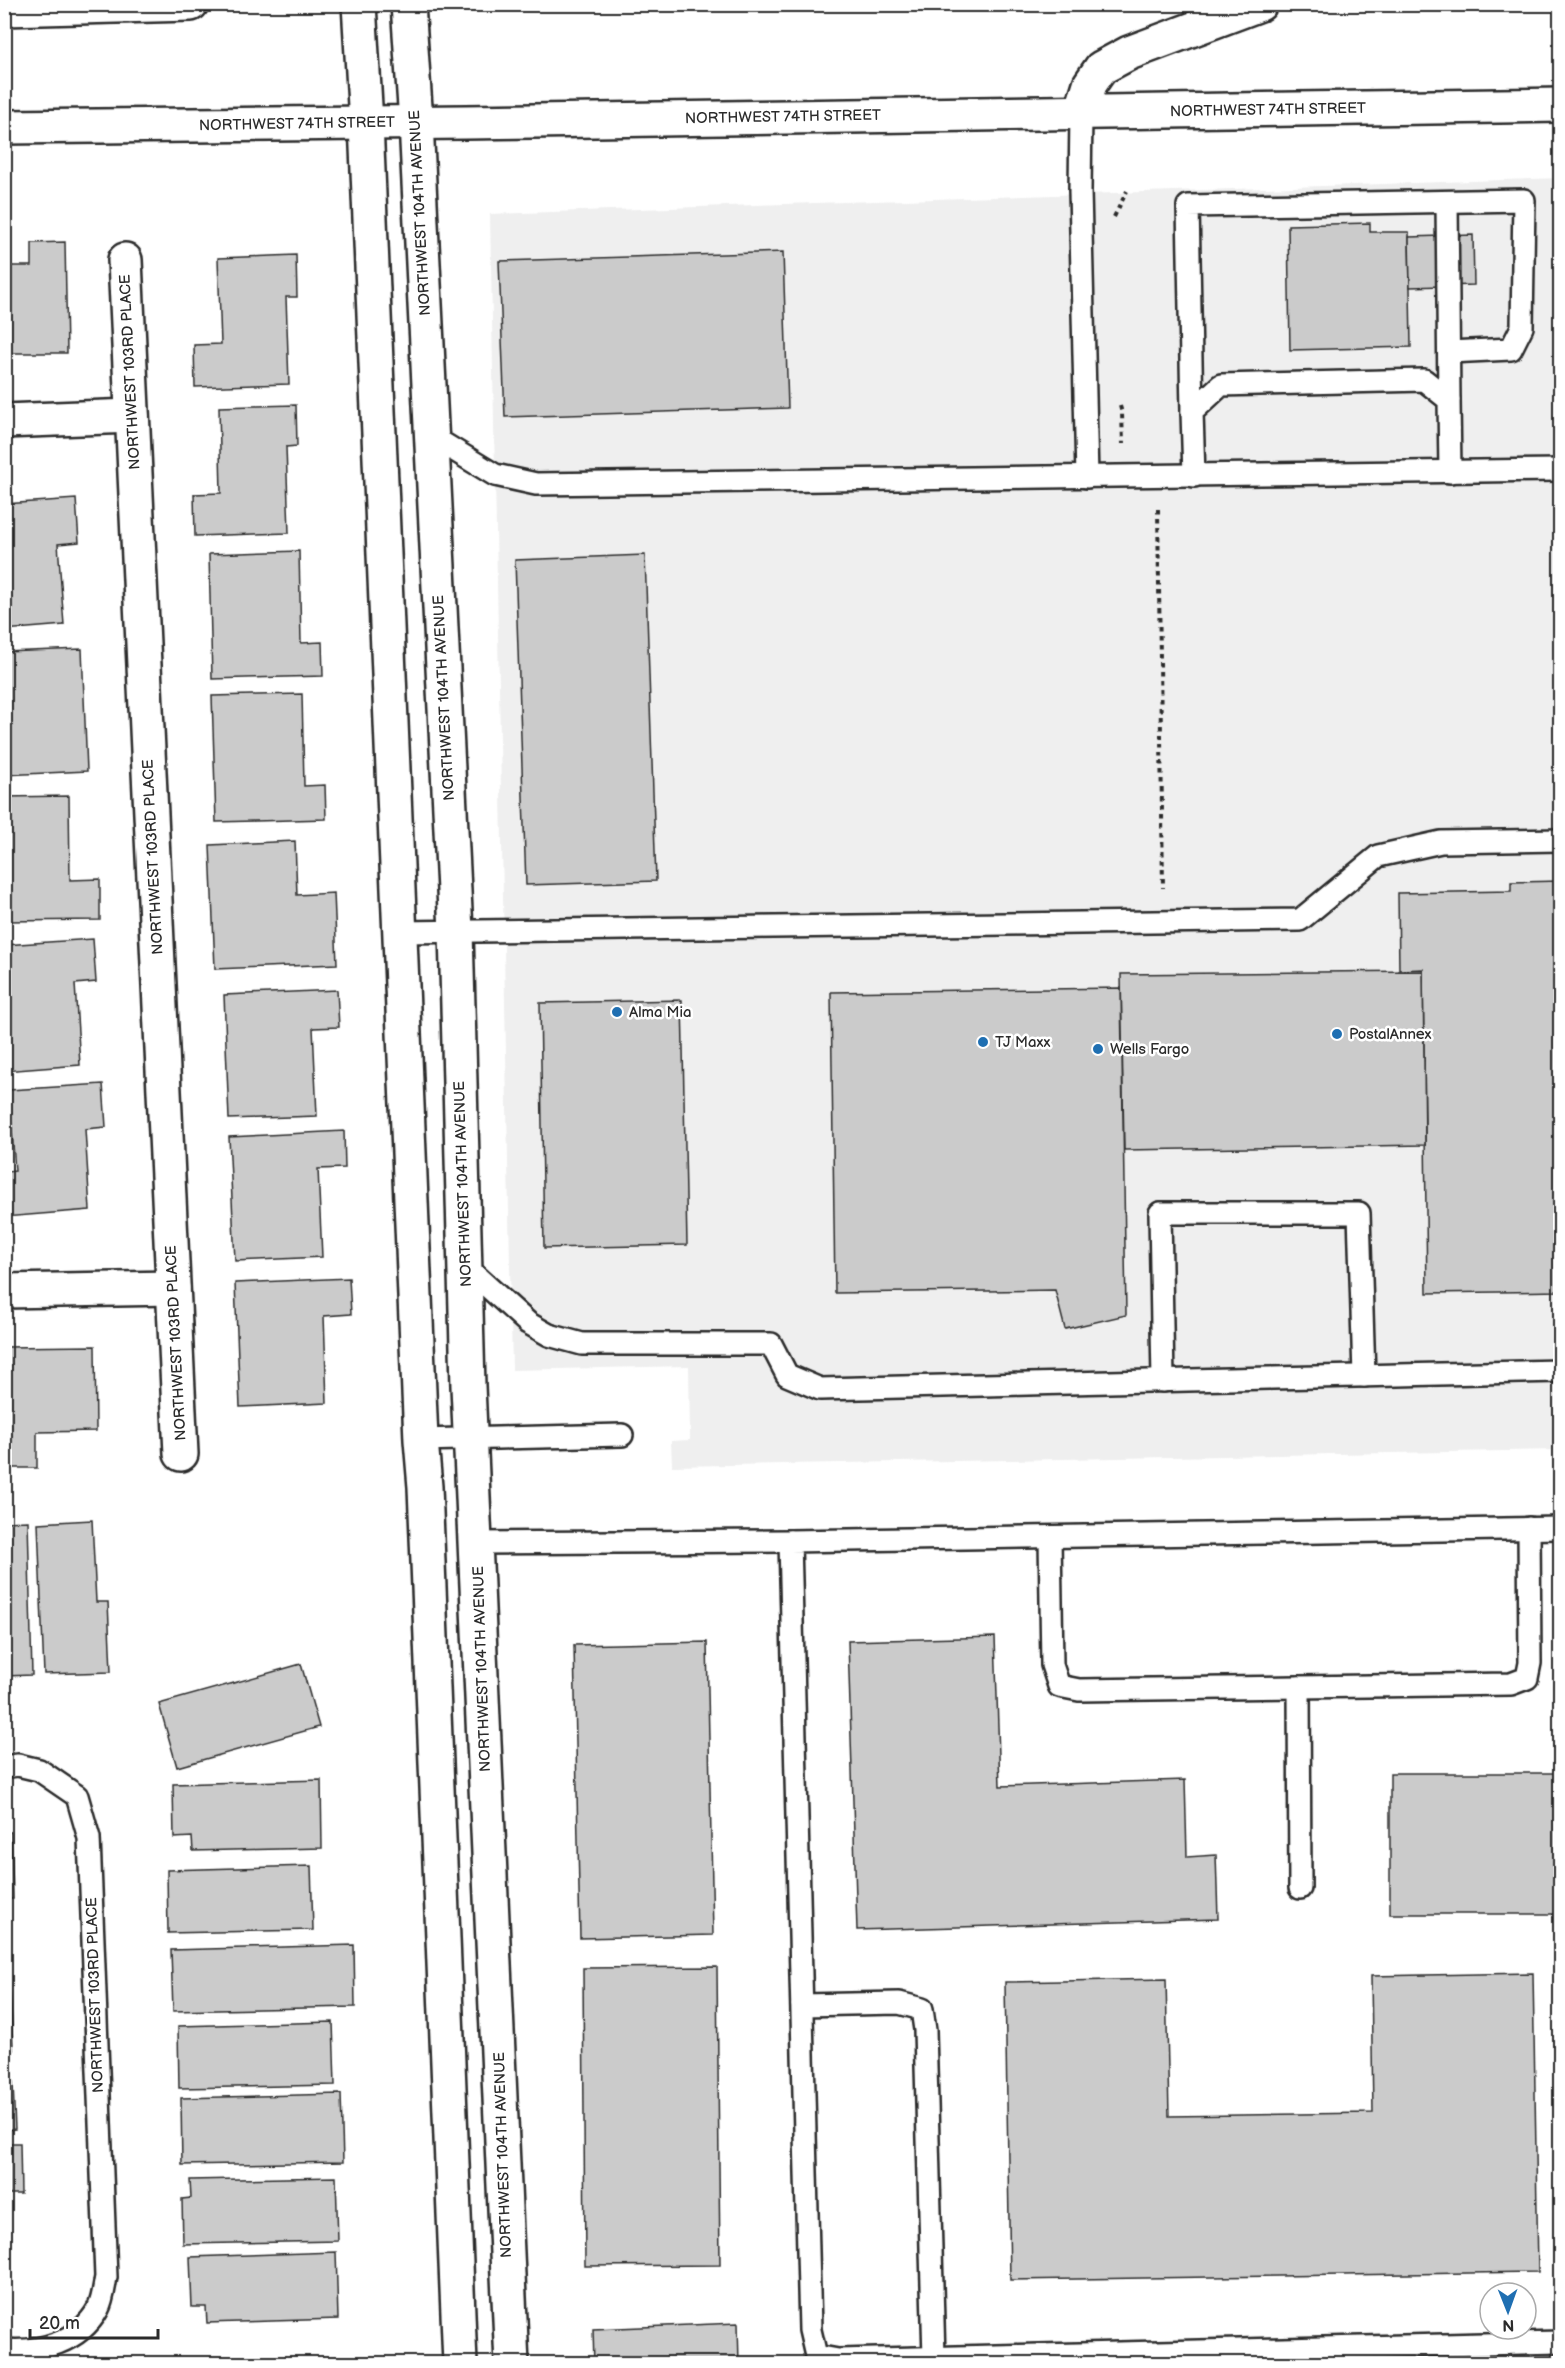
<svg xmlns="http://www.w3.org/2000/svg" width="1565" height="2368" viewBox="0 0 1565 2368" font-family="'Balsamiq Sans',sans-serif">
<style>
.built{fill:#efefef}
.building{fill:#cbcbcb;stroke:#2b2b2b;stroke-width:1.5}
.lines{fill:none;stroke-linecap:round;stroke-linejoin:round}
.lane-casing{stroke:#2b2b2b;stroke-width:26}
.street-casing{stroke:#2b2b2b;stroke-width:38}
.secondary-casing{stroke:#2b2b2b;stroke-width:38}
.primary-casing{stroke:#2b2b2b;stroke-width:38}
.path{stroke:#2b2b2b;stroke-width:4;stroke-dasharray:4.5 4.5;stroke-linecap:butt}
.lane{stroke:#fff;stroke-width:21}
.street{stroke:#fff;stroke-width:33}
.secondary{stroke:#fff;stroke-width:33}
.primary{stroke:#fff;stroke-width:33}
.poi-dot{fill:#1f6fb2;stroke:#fff;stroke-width:2}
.labels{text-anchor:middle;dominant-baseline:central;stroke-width:5;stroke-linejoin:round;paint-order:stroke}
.street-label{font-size:15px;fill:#2b2b2b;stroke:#fff}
.poi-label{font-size:15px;fill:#2b2b2b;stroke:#fff;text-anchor:start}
</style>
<rect width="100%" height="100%" fill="#fff"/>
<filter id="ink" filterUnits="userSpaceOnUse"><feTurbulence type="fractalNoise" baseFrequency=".0167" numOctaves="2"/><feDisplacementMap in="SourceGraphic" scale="12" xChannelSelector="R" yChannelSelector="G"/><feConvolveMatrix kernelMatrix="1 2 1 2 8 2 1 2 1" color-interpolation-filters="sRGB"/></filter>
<g filter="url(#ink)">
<!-- built -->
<polygon class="built" points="1560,178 1560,1450 672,1466 671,1441 690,1440 689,1366 512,1370 490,214"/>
<!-- building -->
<g class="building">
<polygon points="1370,223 1370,232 1409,232 1411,347 1290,350 1288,225"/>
<polygon points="1473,235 1474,285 1410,287 1409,237"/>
<polygon points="65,242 67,353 4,353 4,266 32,266 32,243"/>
<polygon points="783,252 788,408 505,417 499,261"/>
<polygon points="296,255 297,297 286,297 289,384 195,387 194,345 221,344 218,258"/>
<polygon points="296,405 297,446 286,447 289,533 195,536 194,494 221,493 219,407"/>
<polygon points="76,499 79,542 58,544 64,625 4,630 4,504"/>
<polygon points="299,551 301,643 322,642 323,676 212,679 209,554"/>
<polygon points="645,555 656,881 526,885 515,560"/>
<polygon points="82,649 87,771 4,775 4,652"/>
<polygon points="302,694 304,786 325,785 326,819 216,822 212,696"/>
<polygon points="69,796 70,880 100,879 100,920 5,921 4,797"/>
<polygon points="295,841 297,895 334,893 337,964 215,969 210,845"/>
<polygon points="1560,881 1560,1291 1427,1293 1423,969 1399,970 1398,893 1511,891 1511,882"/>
<polygon points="93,939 96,982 75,984 80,1065 4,1071 4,945"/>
<polygon points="1423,971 1425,1145 1124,1150 1121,974"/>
<polygon points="1121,988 1126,1315 1065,1329 1055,1290 835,1293 831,992"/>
<polygon points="337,990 339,1027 313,1028 317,1116 229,1119 224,995"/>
<polygon points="682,1000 687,1245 544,1248 540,1003"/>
<polygon points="103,1084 106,1127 85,1129 90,1210 4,1217 4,1172 15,1171 9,1090"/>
<polygon points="344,1131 345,1168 318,1169 322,1257 235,1261 229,1137"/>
<polygon points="349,1278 351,1314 324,1316 327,1403 240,1407 235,1283"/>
<polygon points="95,1346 96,1431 37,1432 37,1468 4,1468 4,1347"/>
<polygon points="92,1520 96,1602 108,1602 111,1672 44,1674 38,1523"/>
<polygon points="28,1521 32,1675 4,1676 4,1522"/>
<polygon points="995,1637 1000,1786 1185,1780 1187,1857 1216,1855 1218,1919 857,1930 848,1641"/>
<polygon points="707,1642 713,1935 580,1938 574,1645"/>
<polygon points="301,1664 319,1727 177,1767 159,1704"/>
<rect x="1390" y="1773" width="170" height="141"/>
<polygon points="321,1780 322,1848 193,1851 192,1837 174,1838 173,1784"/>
<polygon points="4,1832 11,1832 13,1899 4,1899"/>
<polygon points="311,1866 313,1930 168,1933 167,1870"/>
<polygon points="4,1914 7,1971 4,1971"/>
<polygon points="354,1945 355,2007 173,2011 171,1950"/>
<polygon points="717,1967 720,2265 585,2266 583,1968"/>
<polygon points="1533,1973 1538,2272 1010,2280 1005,1982 1166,1979 1169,2116 1373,2113 1371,1976"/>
<polygon points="4,1983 10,1983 13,2050 4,2050"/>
<polygon points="333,2022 335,2085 179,2088 178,2026"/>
<polygon points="4,2061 12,2061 15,2129 4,2130"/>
<polygon points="341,2094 343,2162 182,2165 181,2098"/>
<polygon points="4,2143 20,2143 21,2194 4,2194"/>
<polygon points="336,2177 338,2241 183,2244 182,2199 191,2198 190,2180"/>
<polygon points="336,2252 338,2319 207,2323 206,2307 192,2307 190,2257"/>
<polygon points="738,2323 739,2364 594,2364 593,2329"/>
</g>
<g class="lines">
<!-- lane casing -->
<g class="lane-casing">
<g id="lane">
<polyline points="1081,113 1080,191 1087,477"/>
<polyline points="1447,202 1449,400"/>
<polyline points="1192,412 1188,206 1524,200 1522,327 1511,349 1449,352"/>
<polyline points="431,436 495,475 536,484 1560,470"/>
<polyline points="1194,476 1192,412 1221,385 1424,380 1449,400 1450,472"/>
<polyline points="400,932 1300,920 1378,856 1441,842 1560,840"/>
<polyline points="465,1266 528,1323 549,1335 582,1344 771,1344 787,1375 820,1389 1560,1371"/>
<polyline points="1163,1381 1160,1213 1359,1213 1364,1376"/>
<polyline points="421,1440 622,1435"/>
<polyline points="1560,1528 790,1541 810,2330 816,2356 838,2360 1560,2342"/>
<polyline points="1050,1538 1052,1665 1059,1686 1079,1690 1511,1684 1527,1678 1530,1663 1529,1528"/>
<polyline points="476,1543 790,1541"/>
<polyline points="1299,1687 1300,1888"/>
<path d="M4,1767L18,1765L39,1770L77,1796L89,1838L106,2277C104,2287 103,2300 98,2309C80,2342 40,2353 4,2350"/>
<polyline points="802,2005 899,2003 922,2009 925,2030 934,2358"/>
</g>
</g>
<!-- street casing -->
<g class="street-casing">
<g id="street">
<polyline points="359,4 366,123"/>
<polyline points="408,4 416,122"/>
<polyline points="125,260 181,1454"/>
<polyline points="4,421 132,416"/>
<polyline points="4,1291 173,1288"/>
</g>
</g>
<!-- secondary casing -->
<g class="secondary-casing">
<g id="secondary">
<polyline points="416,122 456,931 468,1386 512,2364"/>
<polyline points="366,123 421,1440 425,1487 460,2364"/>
</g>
</g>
<!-- primary casing -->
<g class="primary-casing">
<g id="primary">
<polyline points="4,9 191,4"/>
<polyline points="1081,113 1090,84 1101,68 1129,53 1260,4"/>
<polyline points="4,127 466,122 1560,105"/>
</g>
</g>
<!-- path -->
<g class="path">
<polyline points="1114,217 1127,191"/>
<polyline points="1120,406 1122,413 1123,444"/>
<polyline points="1158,509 1163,888"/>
</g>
<!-- lane -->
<use href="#lane" class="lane"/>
<!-- street -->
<use href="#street" class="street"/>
<!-- secondary -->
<use href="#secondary" class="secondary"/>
<!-- primary -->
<use href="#primary" class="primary"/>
</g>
</g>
<!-- markers -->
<g class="poi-dot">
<circle cx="617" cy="1012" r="6"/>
<circle cx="1337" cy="1034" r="6"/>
<circle cx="983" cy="1042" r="6"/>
<circle cx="1098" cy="1049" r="6"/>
</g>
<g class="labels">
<!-- street labels -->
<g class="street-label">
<text transform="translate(1268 110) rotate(-1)">NORTHWEST 74TH STREET</text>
<text transform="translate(783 117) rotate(-1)">NORTHWEST 74TH STREET</text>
<text transform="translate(297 124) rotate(-1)">NORTHWEST 74TH STREET</text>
<text transform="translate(420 213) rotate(-93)">NORTHWEST 104TH AVENUE</text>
<text transform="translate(130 372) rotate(-93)">NORTHWEST 103RD PLACE</text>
<text transform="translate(444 698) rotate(-93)">NORTHWEST 104TH AVENUE</text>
<text transform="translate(153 857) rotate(-93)">NORTHWEST 103RD PLACE</text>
<text transform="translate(463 1184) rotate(-92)">NORTHWEST 104TH AVENUE</text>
<text transform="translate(176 1343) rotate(-93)">NORTHWEST 103RD PLACE</text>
<text transform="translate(482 1669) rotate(-92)">NORTHWEST 104TH AVENUE</text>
<text transform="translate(95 1995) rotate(-92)">NORTHWEST 103RD PLACE</text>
<text transform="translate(503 2155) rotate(-92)">NORTHWEST 104TH AVENUE</text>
</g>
<!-- poi labels -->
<g class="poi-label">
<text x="629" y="1012">Alma Mia</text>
<text x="1349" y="1034">PostalAnnex</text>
<text x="995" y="1042">TJ Maxx</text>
<text x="1110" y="1049">Wells Fargo</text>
</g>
</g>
<!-- margin -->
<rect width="1565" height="2368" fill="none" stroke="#fff" stroke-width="24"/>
<rect x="12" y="12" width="1541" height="2344" fill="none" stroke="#2b2b2b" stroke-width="2" filter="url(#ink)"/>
<!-- north arrow -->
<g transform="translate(1508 2311) rotate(179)"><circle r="28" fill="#ffffff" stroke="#aaaaaa" stroke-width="1.5"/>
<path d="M0-4.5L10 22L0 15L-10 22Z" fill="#1f6fb2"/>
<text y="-9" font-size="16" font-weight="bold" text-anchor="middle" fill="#2b2b2b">N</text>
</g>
<!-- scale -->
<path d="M30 2329v9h128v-9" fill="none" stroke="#2b2b2b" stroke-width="3"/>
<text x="39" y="2329" font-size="18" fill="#2b2b2b" stroke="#ffffff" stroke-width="4.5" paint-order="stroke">20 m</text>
</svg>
